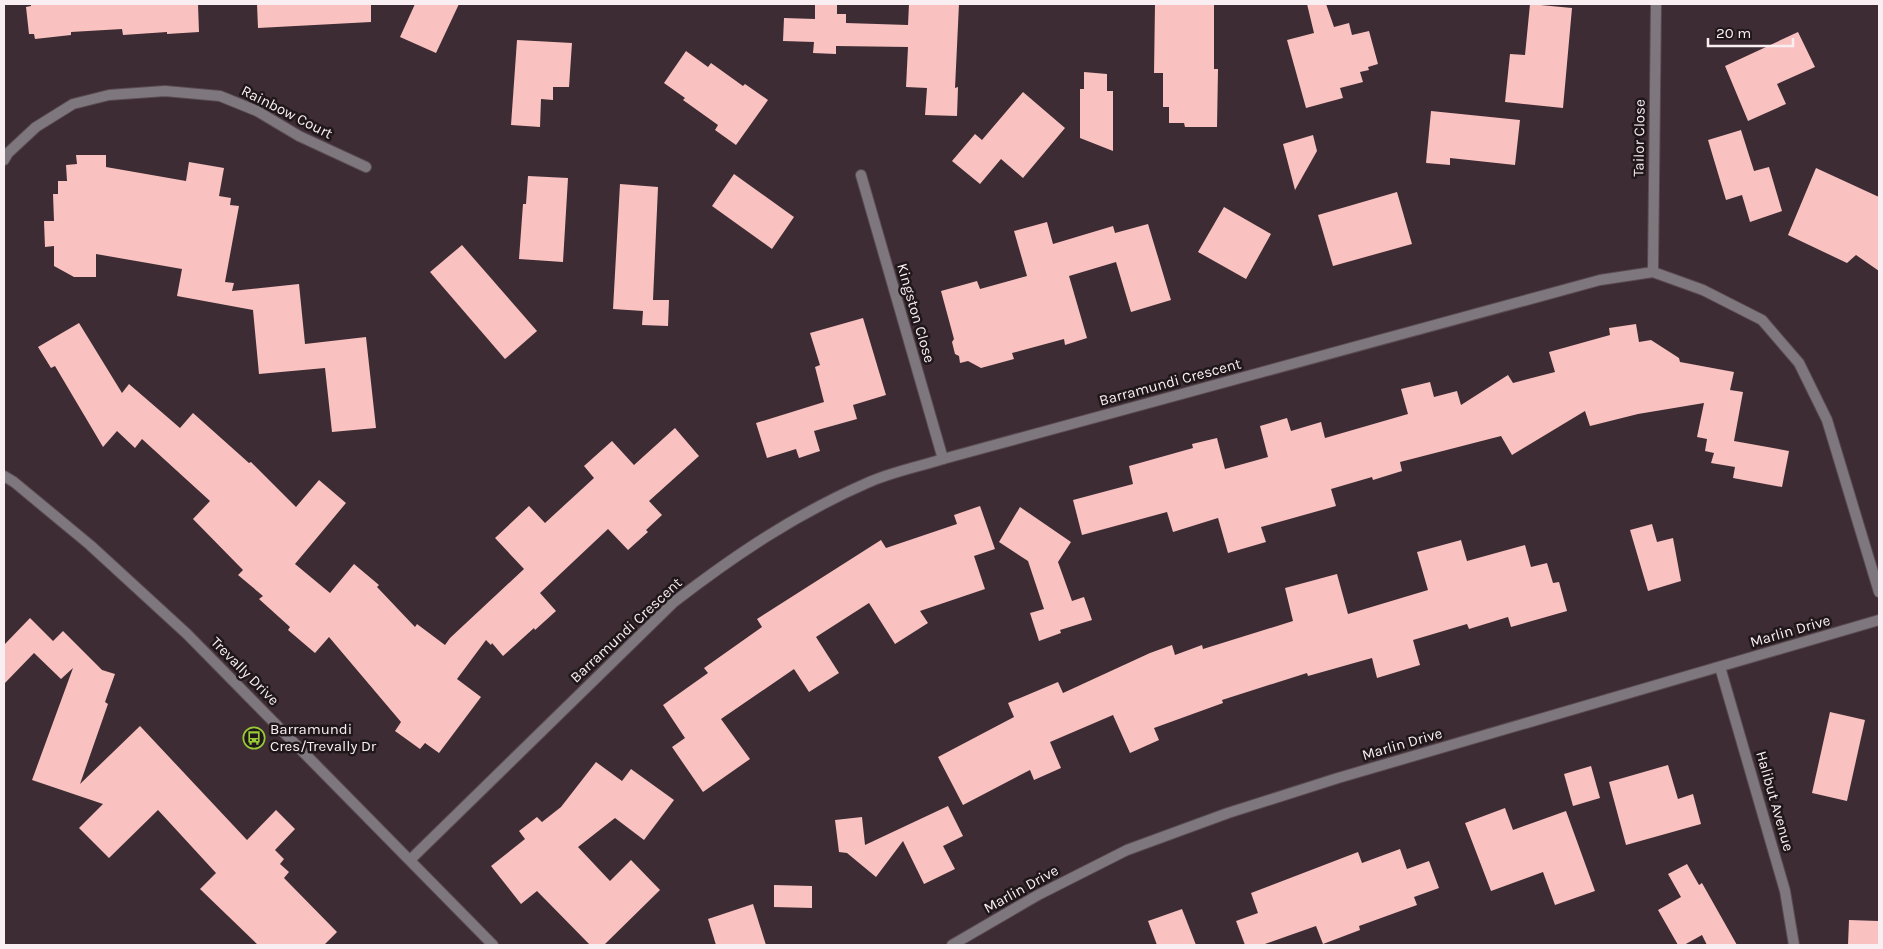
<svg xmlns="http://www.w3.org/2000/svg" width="1883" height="949" viewBox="0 0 1883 949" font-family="Karla,sans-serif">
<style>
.building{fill:#f9c1c0}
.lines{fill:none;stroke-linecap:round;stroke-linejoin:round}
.minor-casing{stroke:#5b4b52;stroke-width:12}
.tertiary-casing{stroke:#5b4b52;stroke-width:12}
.minor{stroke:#7e787e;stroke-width:10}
.tertiary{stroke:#7e787e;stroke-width:10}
.labels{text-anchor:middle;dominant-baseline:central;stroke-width:5;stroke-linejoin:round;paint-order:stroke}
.street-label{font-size:15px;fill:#f9eef2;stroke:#1f171a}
.poi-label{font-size:15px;fill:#f9eef2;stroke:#1f171a;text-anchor:start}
</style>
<rect width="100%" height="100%" fill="#3d2c33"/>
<!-- building -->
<g class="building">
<polygon points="31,4 198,4 199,32 167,34 167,32 123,35 122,29 71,32 71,35 35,39 34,34 29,34 26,7 31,6"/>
<polygon points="257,4 371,4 371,22 258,28"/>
<polygon points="415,4 459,4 436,53 400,37"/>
<polygon points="815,4 837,4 837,14 846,14 846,23 908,25 909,4 959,4 955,88 958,87 957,116 925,115 927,88 906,87 908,47 836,46 836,54 813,53 814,42 783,41 784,18 815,19"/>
<polygon points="1155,4 1214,4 1214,69 1218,69 1217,127 1185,127 1184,123 1169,123 1169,107 1163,107 1163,73 1154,73"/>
<polygon points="1307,4 1326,4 1334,27 1349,23 1352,35 1369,31 1378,64 1368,67 1369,70 1360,72 1363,82 1340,88 1343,98 1306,108 1287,40 1314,33"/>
<polygon points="1530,4 1572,8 1563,108 1505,102 1510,54 1525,55"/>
<polygon points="1798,32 1815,67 1777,84 1786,104 1748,121 1725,66"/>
<polygon points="517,40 572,43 569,87 553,87 553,100 541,99 540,127 511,125"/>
<polygon points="686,51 708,67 711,63 743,86 745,84 768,100 736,145 715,130 718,125 683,100 685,98 664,83"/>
<polygon points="1084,72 1107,74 1107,91 1113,91 1113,151 1080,138 1080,89 1084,89"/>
<polygon points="1023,92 1065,128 1023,178 1001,159 980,184 952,161 975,134 982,140"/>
<polygon points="1431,111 1520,120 1515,165 1450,158 1450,165 1426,163"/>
<polygon points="1741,130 1754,171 1769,167 1782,211 1750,222 1742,195 1726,200 1708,140"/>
<polygon points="1313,135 1317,151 1295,190 1283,144"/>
<polygon points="76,155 106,155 106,167 186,181 189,162 224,168 219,196 231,198 230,205 239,206 225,282 234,283 232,291 299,284 305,344 366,337 376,428 332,432 325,368 259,374 253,310 177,296 182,269 96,254 96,277 74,277 54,266 54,246 45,247 44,221 54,221 53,194 58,194 58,181 67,181 66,165 77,164"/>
<polygon points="1816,168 1879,197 1879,271 1856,255 1847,263 1788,235"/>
<polygon points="734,174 794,217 772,249 712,206"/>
<polygon points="528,176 568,178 563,262 519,259 523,204 526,204"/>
<polygon points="620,184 658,187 653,300 669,300 668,326 642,325 643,311 613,309"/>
<polygon points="1397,192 1412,244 1333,266 1318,215"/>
<polygon points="1224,207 1271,234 1246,279 1198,252"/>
<polygon points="1047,222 1053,244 1113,226 1115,233 1148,224 1171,300 1131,312 1116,262 1069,276 1087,338 1065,345 1064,339 1012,353 1014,359 981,368 968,361 960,363 959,356 955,354 952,342 954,339 941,291 977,281 980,289 1027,276 1014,231"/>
<polygon points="462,245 537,331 505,359 430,272"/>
<polygon points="863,318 886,395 853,405 857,419 814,431 820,451 799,458 796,449 767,458 756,423 824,402 815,367 820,365 810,333"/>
<polygon points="79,323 122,393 129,384 180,428 193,413 249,463 251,462 296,507 319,480 346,503 295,564 330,593 354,564 379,585 377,587 415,627 417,624 445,645 450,638 524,569 495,538 529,506 545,523 594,478 584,466 612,441 634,465 675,428 699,456 649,501 662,515 646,530 648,532 628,550 608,529 540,593 556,611 535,630 534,628 503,656 492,643 491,645 486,640 457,679 481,697 439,753 425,743 420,749 395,731 401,722 329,637 315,653 288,630 290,627 259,599 263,596 238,575 243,570 193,519 210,501 142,439 135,448 117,431 103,447 55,366 51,368 38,347"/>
<polygon points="1636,324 1639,342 1651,340 1679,358 1680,362 1734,372 1730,390 1743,392 1734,441 1789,451 1782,487 1733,478 1735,467 1711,463 1714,453 1705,451 1707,439 1697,437 1704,403 1638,414 1590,426 1585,411 1512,455 1501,436 1400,462 1402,471 1373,480 1372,477 1331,489 1336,506 1261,527 1266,542 1228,553 1218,518 1173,532 1167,512 1082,535 1073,500 1133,484 1129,466 1193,448 1192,444 1217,438 1225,469 1268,457 1260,426 1287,418 1291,431 1321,422 1325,438 1408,414 1401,389 1430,382 1434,397 1457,391 1461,405 1508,375 1513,383 1555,372 1549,352 1610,335 1609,328"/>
<polygon points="980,506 995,549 974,556 985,589 920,611 928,623 895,644 869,603 816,637 839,673 809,692 794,669 721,719 750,759 703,792 672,747 685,738 663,705 708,673 704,668 762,627 757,619 881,540 886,548 957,524 954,515"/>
<polygon points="1020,507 1071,542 1058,562 1072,601 1084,597 1092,620 1060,630 1061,633 1039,641 1030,613 1044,609 1028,561 999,542"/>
<polygon points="1652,524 1657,542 1673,538 1681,581 1648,591 1630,530"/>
<polygon points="1461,540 1467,561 1525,545 1531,567 1547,563 1553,583 1559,582 1567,611 1511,627 1508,617 1469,629 1467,624 1413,640 1420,665 1377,678 1372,658 1308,676 1307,673 1222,700 1223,703 1154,728 1159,740 1130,753 1113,715 1050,742 1061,768 1034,780 1030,770 963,805 938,757 1014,717 1008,703 1058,682 1063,693 1150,653 1172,645 1175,655 1202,645 1203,649 1293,621 1285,588 1337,574 1348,614 1428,590 1417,552"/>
<polygon points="30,618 53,641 63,631 102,670 115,674 105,702 108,704 80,784 140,726 247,840 276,810 295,829 275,850 284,859 280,864 289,872 284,878 337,932 324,945 258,945 200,889 216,873 158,810 109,858 79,828 103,804 32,780 73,668 61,679 34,653 4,684 4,645"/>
<polygon points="1830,712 1865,720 1847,801 1812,793"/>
<polygon points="596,762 622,781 631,769 674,800 644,840 615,818 578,847 610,881 631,860 660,890 604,945 590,945 537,891 521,904 491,866 525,839 519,831 537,817 542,822 561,807"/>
<polygon points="1668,765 1678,799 1693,794 1701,824 1626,845 1609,782"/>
<polygon points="1591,766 1600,798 1573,806 1564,774"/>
<polygon points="948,806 963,836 943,846 955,869 924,884 903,841 876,877 847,853 839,852 835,820 862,817 865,845"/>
<polygon points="1505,808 1513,830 1566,811 1595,891 1555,905 1543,872 1491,891 1465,823"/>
<polygon points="1400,849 1407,869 1429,861 1439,888 1414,897 1417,905 1359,926 1360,930 1323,944 1316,926 1262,945 1245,945 1236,921 1258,913 1251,893 1358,852 1362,863"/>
<polygon points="1687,864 1699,885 1702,883 1737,945 1707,945 1702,935 1684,945 1678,945 1658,910 1681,897 1668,874"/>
<polygon points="774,885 812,886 812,908 774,907"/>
<polygon points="753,904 766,945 716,945 708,919"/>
<polygon points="1182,909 1196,945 1157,945 1148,921"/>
<polygon points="1849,920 1879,921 1879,945 1848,945"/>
</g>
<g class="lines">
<!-- minor casing -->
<g class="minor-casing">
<g id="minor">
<polyline points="4,160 8,153 36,127 73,104 109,95 165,91 220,96 257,111 299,136 366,167"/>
<polyline points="861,175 943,459"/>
<polyline points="1653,272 1656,4"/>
<polyline points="4,476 14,482 90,545 187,634 493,945"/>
<polyline points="1720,667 1785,891 1794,945"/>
<path d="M410,860L674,602C735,555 796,514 867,483C891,472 918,467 943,459L1600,280L1653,272L1703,290L1762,320L1799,363L1827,420L1879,592"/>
</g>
</g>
<!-- tertiary casing -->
<g class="tertiary-casing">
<polyline id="tertiary" points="952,945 1038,895 1127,850 1228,813 1338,778 1879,620"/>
</g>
<!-- minor -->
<use href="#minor" class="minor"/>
<!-- tertiary -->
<use href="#tertiary" class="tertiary"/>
</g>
<!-- icons -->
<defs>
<g id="bus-ring" transform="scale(1.125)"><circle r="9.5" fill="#1f171a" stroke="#99cb36" stroke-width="1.5"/><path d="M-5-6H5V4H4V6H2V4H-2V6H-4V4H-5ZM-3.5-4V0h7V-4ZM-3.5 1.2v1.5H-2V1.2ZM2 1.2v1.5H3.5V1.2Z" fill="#99cb36"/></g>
</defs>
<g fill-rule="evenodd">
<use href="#bus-ring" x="254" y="738"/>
</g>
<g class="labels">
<!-- street labels -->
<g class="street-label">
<text transform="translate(287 112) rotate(27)">Rainbow Court</text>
<text transform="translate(1639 138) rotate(-89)">Tailor Close</text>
<text transform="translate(916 313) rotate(74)">Kingston Close</text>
<text transform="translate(1170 382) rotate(-15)">Barramundi Crescent</text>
<text transform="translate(626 630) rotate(-43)">Barramundi Crescent</text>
<text transform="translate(1790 631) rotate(-16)">Marlin Drive</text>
<text transform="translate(245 671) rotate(45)">Trevally Drive</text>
<text transform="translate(1402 744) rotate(-16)">Marlin Drive</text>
<text transform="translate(1775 801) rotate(74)">Halibut Avenue</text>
<text transform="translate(1021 889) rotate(-29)">Marlin Drive</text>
</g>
<!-- poi labels -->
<g class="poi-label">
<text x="270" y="729">Barramundi<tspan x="270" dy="17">Cres/Trevally Dr</tspan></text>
</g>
</g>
<!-- border -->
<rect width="1883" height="949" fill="none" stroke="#f9eef2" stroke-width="10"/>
<!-- scale -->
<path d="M1708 38v8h85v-8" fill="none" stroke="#f9eef2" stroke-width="2.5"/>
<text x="1716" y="38" font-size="15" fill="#f9eef2" stroke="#1f171a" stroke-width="4" paint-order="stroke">20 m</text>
</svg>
